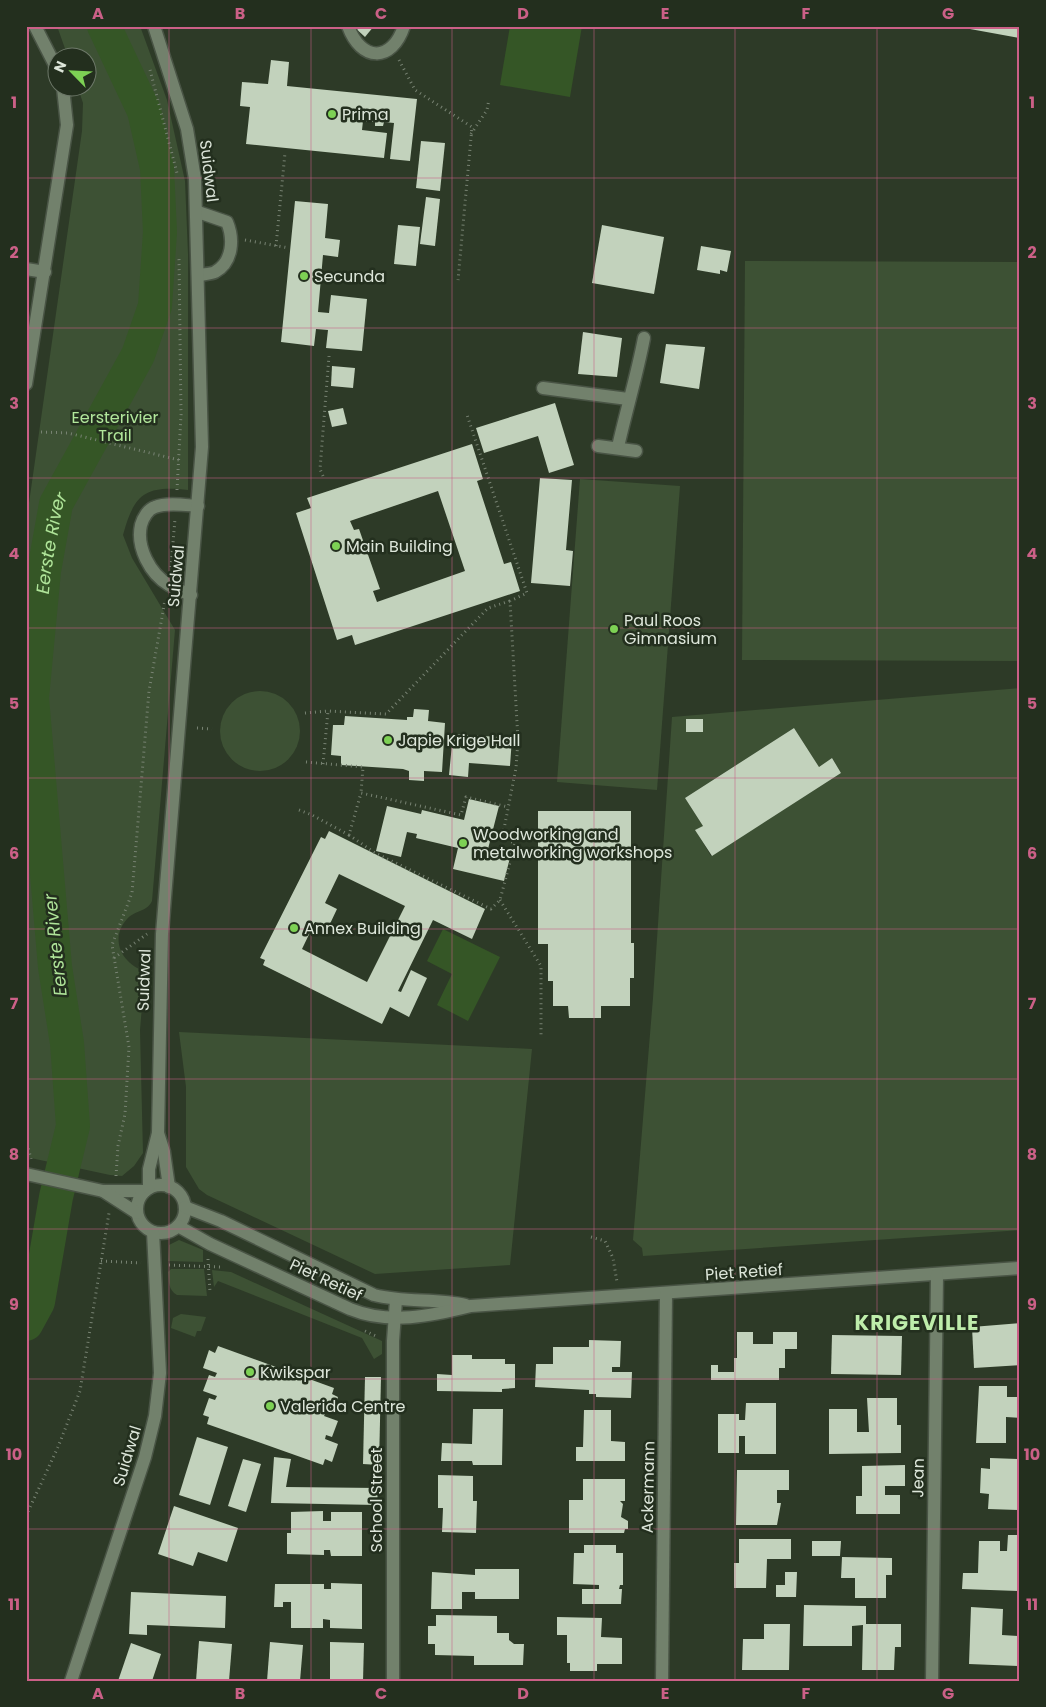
<svg xmlns="http://www.w3.org/2000/svg" width="1046" height="1707" viewBox="0 0 1046 1707" font-family="Poppins,sans-serif">
<style>
.green{fill:#3d5134;fill-rule:evenodd}
.water{fill:#355626}
.lines{fill:none;stroke-linecap:round;stroke-linejoin:round}
.river{stroke:#355626;stroke-width:34}
.building{fill:#c2d2bc;fill-rule:evenodd}
.minor-casing{stroke:#495445;stroke-width:15}
.path{stroke:#788373;stroke-width:3;stroke-dasharray:1 4;stroke-linecap:butt}
.minor{stroke:#72816c;stroke-width:12}
.grid{fill:none;stroke:#cb6087;stroke-width:1;stroke-opacity:0.55}
.poi-dot{fill:#7dd154;stroke:#232f1e;stroke-width:2}
.labels{text-anchor:middle;dominant-baseline:central;stroke-width:5;stroke-linejoin:round;paint-order:stroke}
.poi-label{font-size:16px;fill:#dde6da;stroke:#232f1e;text-anchor:start}
.street-label{font-size:16px;fill:#dde6da;stroke:#232f1e}
.park-label{font-size:16px;fill:#b1e69b;stroke:#232f1e}
.water-label{font-size:18px;font-style:italic;fill:#afe499;stroke:#232f1e}
.district-label{font-size:21px;font-weight:bold;letter-spacing:1px;fill:#beedab;stroke:#232f1e}
.neatline{fill:none;stroke:#cb6087;stroke-width:2}
.grid-label{font-size:16px;text-anchor:middle;font-weight:bold;fill:#cb6087}
</style>
<rect width="100%" height="100%" fill="#2d3a27"/>
<!-- green -->
<g class="green">
<path d="M57,26H140L167,100L185,181L188,254V490C144,485 134,495 123,535L132,558L175,630L152,901C147,912 135,910 127,919C109,939 122,964 145,971L140,1030L143,1153L134,1166L122,1176L110,1175L26,1157V524L82,131L83,103L78,88H88V58L68,57Z"/>
<polygon points="745,261 1020,262 1020,661 742,660"/>
<polygon points="580,479 680,486 657,790 557,782"/>
<path d="M1020,688V1230L643,1256L642,1248L633,1240L653,998L672,717ZM794,728L819,767L832,758L841,773L711,856L696,831L703,826L685,798Z"/>
<circle cx="260" cy="731" r="40"/>
<polygon points="179,1032 532,1049 510,1265 375,1274 207,1195 199,1189 186,1167 186,1087"/>
<polygon points="179,1240 203,1250 203,1262 168,1261 169,1245"/>
<path d="M171,1269H204L207,1296L177,1295C168,1290 169,1281 168,1272Z"/>
<polygon points="212,1270 231,1272 382,1341 382,1354 374,1359 362,1338 218,1281 214,1287"/>
<polygon points="181,1314 206,1317 201,1331 197,1331 195,1337 171,1328 173,1318"/>
</g>
<!-- water -->
<g class="water">
<polygon points="510,26 582,26 570,97 500,85"/>
<polygon points="443,929 500,957 468,1021 437,1005 452,974 427,961"/>
</g>
<g class="lines">
<!-- river -->
<path class="river" id="s1" d="M26,1324L38,1302L56,1197L73,1126L67,1043L55,967L32,698L44,571L56,504L138,355L155,306L160,232L157,168L144,111L104,26"/>
</g>
<!-- building -->
<g class="building">
<polygon points="353,26 374,26 365,37"/>
<polygon points="959,26 1020,26 1020,38 959,27"/>
<polygon points="271,60 289,62 287,86 417,99 410,161 390,159 394,123 384,122 383,126 375,126 375,122 363,121 362,130 387,133 384,158 246,144 250,107 240,106 242,82 268,84"/>
<polygon points="421,141 445,143 440,191 416,188"/>
<polygon points="426,197 440,199 435,246 420,244"/>
<polygon points="295,201 328,204 325,238 340,240 338,257 323,255 318,312 329,313 331,295 367,299 362,351 326,348 328,330 316,329 314,346 281,342"/>
<polygon points="398,225 420,227 416,266 394,264"/>
<polygon points="602,225 664,237 654,294 592,283"/>
<polygon points="701,246 731,251 727,272 720,270 720,274 697,270"/>
<polygon points="583,332 622,338 617,377 578,374"/>
<polygon points="666,344 705,347 699,389 660,383"/>
<polygon points="332,366 355,368 353,388 331,386"/>
<polygon points="555,403 574,465 549,473 538,436 484,453 476,428"/>
<polygon points="343,408 347,424 332,427 328,411"/>
<path d="M472,444L483,479L477,481L504,564L511,562L520,591L355,645L352,635L337,640L296,513L311,508L307,498ZM438,491L465,571L377,602L373,591L380,589L359,529L354,530L350,521Z"/>
<polygon points="540,478 572,480 566,550 573,551 570,586 531,583"/>
<polygon points="414,709 429,710 428,721 445,723 442,772 424,771 424,781 409,780 409,771 403,769 341,765 341,756 331,755 333,725 344,725 345,716 407,720 407,717 413,717"/>
<rect x="686" y="719" width="17" height="13"/>
<polygon points="794,728 819,767 832,758 841,773 712,856 695,830 703,826 685,798"/>
<polygon points="453,734 512,738 510,766 469,763 468,777 449,775"/>
<polygon points="469,799 499,806 488,849 511,854 504,881 453,869 458,848 416,838 417,834 407,832 401,857 376,851 387,806 421,814 422,810 464,820"/>
<polygon points="538,811 631,811 631,943 634,943 634,978 630,978 630,1006 601,1006 601,1018 569,1018 568,1006 553,1006 553,981 548,981 548,944 538,944"/>
<path d="M329,831L485,909L472,939L433,920L398,991L401,992L411,970L427,978L409,1017L390,1007L382,1024L263,965L265,960L260,958L321,837L325,839ZM339,874L405,906L367,982L302,949L315,922L328,928L337,909L325,903Z"/>
<polygon points="1020,1323 1020,1365 974,1368 972,1327"/>
<polygon points="737,1332 753,1332 753,1344 773,1344 773,1332 797,1332 797,1349 785,1349 785,1368 779,1368 779,1380 711,1380 711,1365 718,1365 718,1372 734,1372 734,1358 737,1358"/>
<polygon points="832,1335 902,1336 901,1375 831,1374"/>
<polygon points="589,1340 621,1341 620,1367 612,1367 612,1372 632,1372 631,1398 596,1397 596,1394 589,1394 589,1390 535,1387 536,1364 553,1364 553,1347 589,1347"/>
<polygon points="218,1346 334,1388 332,1394 338,1397 332,1414 326,1412 324,1416 338,1421 332,1437 326,1435 325,1439 338,1444 332,1462 325,1459 323,1465 207,1424 209,1417 203,1415 209,1398 215,1400 217,1396 203,1391 209,1375 215,1377 217,1373 203,1368 209,1350 215,1353"/>
<polygon points="452,1355 472,1355 472,1359 505,1359 505,1364 515,1364 515,1388 502,1389 502,1392 437,1391 437,1374 452,1375"/>
<polygon points="365,1377 381,1377 379,1465 363,1464"/>
<polygon points="979,1386 1007,1386 1007,1397 1020,1397 1020,1418 1006,1417 1006,1443 976,1443"/>
<polygon points="867,1398 897,1398 897,1425 901,1425 901,1453 829,1454 829,1409 857,1409 857,1432 869,1432"/>
<polygon points="746,1403 776,1403 776,1454 745,1454 745,1436 739,1436 739,1453 718,1453 718,1414 739,1414 739,1420 745,1420"/>
<polygon points="473,1409 503,1409 502,1465 473,1465 472,1461 441,1461 442,1443 472,1444"/>
<polygon points="584,1410 611,1410 611,1441 625,1442 625,1461 576,1461 576,1447 583,1447"/>
<polygon points="197,1437 228,1447 210,1505 179,1495"/>
<polygon points="274,1457 291,1459 286,1487 378,1488 377,1505 271,1503"/>
<polygon points="990,1458 1020,1459 1020,1510 988,1509 989,1494 980,1493 981,1468 990,1469"/>
<polygon points="243,1459 261,1464 246,1512 228,1506"/>
<polygon points="905,1465 905,1486 885,1486 885,1495 900,1495 900,1514 856,1514 856,1496 862,1496 862,1466"/>
<polygon points="737,1470 789,1470 789,1490 777,1490 777,1503 781,1503 777,1525 736,1525"/>
<polygon points="438,1475 473,1476 473,1501 477,1501 476,1533 442,1532 443,1508 438,1508"/>
<polygon points="583,1479 625,1479 625,1501 620,1501 623,1504 621,1517 628,1521 628,1529 625,1529 624,1533 569,1533 569,1500 583,1500"/>
<polygon points="174,1506 238,1528 227,1562 198,1552 193,1566 158,1554"/>
<polygon points="323,1511 323,1521 331,1521 331,1512 362,1512 362,1556 331,1556 330,1550 324,1550 324,1555 287,1554 287,1533 291,1533 291,1512"/>
<polygon points="1008,1535 1020,1535 1020,1591 962,1589 963,1573 978,1573 979,1541 1000,1541 1000,1551 1007,1551"/>
<polygon points="739,1539 791,1539 791,1559 767,1559 766,1588 734,1588 734,1563 739,1563"/>
<polygon points="812,1541 841,1541 840,1556 812,1556"/>
<polygon points="584,1545 616,1545 616,1553 623,1553 623,1585 620,1585 619,1589 622,1589 621,1604 582,1604 582,1589 599,1589 599,1585 573,1584 574,1553 584,1553"/>
<polygon points="842,1557 892,1558 892,1575 886,1575 886,1598 855,1598 855,1578 841,1578"/>
<polygon points="475,1569 519,1569 519,1599 475,1599 475,1592 462,1592 462,1609 431,1609 432,1572 475,1575"/>
<polygon points="785,1572 797,1572 796,1597 776,1597 776,1585 785,1585"/>
<polygon points="331,1583 362,1584 362,1629 330,1628 330,1620 323,1619 323,1628 291,1628 291,1602 283,1602 283,1607 274,1607 275,1584 324,1584 324,1589 331,1589"/>
<polygon points="131,1592 226,1596 225,1628 147,1625 147,1635 129,1634"/>
<polygon points="804,1605 866,1606 866,1624 901,1624 901,1647 895,1647 894,1670 862,1670 863,1625 852,1626 852,1646 803,1646"/>
<polygon points="971,1607 1003,1609 1002,1635 1020,1636 1020,1666 969,1664"/>
<polygon points="436,1615 497,1616 497,1633 509,1633 509,1640 514,1644 524,1644 523,1665 474,1665 474,1656 435,1655 435,1644 428,1644 428,1626 436,1626"/>
<polygon points="557,1617 602,1618 601,1637 622,1638 622,1664 597,1664 597,1671 570,1671 570,1663 567,1663 567,1635 557,1635"/>
<polygon points="764,1624 790,1624 789,1670 742,1670 743,1639 764,1639"/>
<polygon points="199,1641 232,1644 229,1681 196,1681"/>
<polygon points="270,1642 303,1645 300,1681 267,1681"/>
<polygon points="330,1642 364,1643 363,1681 330,1681"/>
<polygon points="131,1643 161,1654 152,1681 118,1681"/>
</g>
<g class="lines">
<!-- minor casing -->
<g class="minor-casing">
<g id="minor">
<polyline points="35,26 58,71"/>
<path d="M348,26C361,62 392,63 404,26"/>
<path d="M198,212L227,222C234,239 233,262 215,272C211,274 204,274 199,275"/>
<polyline points="26,269 45,272"/>
<polyline points="26,384 67,125 63,88"/>
<polyline points="543,388 628,399"/>
<polyline points="598,446 636,451"/>
<path d="M618,447C626,411 637,375 644,338"/>
<path d="M191,595C184,592 176,589 169,585C150,574 136,547 141,525C143,518 148,509 155,507C167,502 185,505 198,506"/>
<polyline points="158,1133 164,1152 169,1187"/>
<polyline points="26,1174 103,1191 145,1191"/>
<circle cx="161" cy="1209" r="24"/>
<polyline points="149,1188 149,1169 158,1133 162,934 202,447 195,179 187,129 154,26"/>
<polyline points="103,1191 137,1213"/>
<path d="M185,1207L221,1221L374,1295C405,1303 436,1298 466,1305"/>
<path d="M178,1226L210,1244L350,1309C389,1325 431,1316 471,1306L1020,1268"/>
<polyline points="71,1681 145,1457 155,1416 160,1373 153,1232"/>
<polyline points="393,1681 393,1341 396,1300"/>
<polyline points="662,1681 666,1294"/>
<polyline points="932,1681 937,1275"/>
</g>
</g>
<!-- path -->
<g class="path">
<polyline points="399,60 415,90 472,127 458,280"/>
<polyline points="150,70 177,173"/>
<polyline points="471,134 487,110 489,99"/>
<polyline points="245,240 289,248"/>
<polyline points="276,246 285,153"/>
<polyline points="41,432 68,433 179,460"/>
<polyline points="323,476 320,469 329,356"/>
<polyline points="177,490 181,415 179,259"/>
<polyline points="171,567 175,519"/>
<polyline points="305,713 328,711 386,714 488,608 510,601"/>
<polyline points="197,728 212,729"/>
<polyline points="306,762 363,767 361,793"/>
<polyline points="323,764 328,711"/>
<polyline points="299,810 312,815 349,835 361,793 461,815 466,797 508,807"/>
<polyline points="349,835 375,853 491,909 500,900 515,843 502,839 516,768 518,740 510,601 527,593 467,415"/>
<polyline points="500,900 541,966 541,1036"/>
<polyline points="114,958 147,934"/>
<polyline points="26,1139 31,1159"/>
<polyline points="116,1176 118,1146 125,1114 129,1047 112,945 132,893 149,691 165,600"/>
<polyline points="591,1237 605,1241 613,1258 617,1282"/>
<polyline points="208,1259 210,1292"/>
<polyline points="101,1261 141,1263"/>
<polyline points="169,1265 221,1267"/>
<polyline points="365,1331 376,1336"/>
<polyline points="26,1516 58,1447 80,1391 109,1213"/>
</g>
<!-- minor -->
<use href="#minor" class="minor"/>
</g>
<!-- grid -->
<path class="grid" d="M169,26V1681M311,26V1681M452,26V1681M594,26V1681M735,26V1681M877,26V1681M26,178H1020M26,328H1020M26,478H1020M26,628H1020M26,778H1020M26,929H1020M26,1079H1020M26,1229H1020M26,1379H1020M26,1529H1020"/>
<!-- markers -->
<g class="poi-dot">
<circle cx="332" cy="114" r="5"/>
<circle cx="304" cy="276" r="5"/>
<circle cx="336" cy="546" r="5"/>
<circle cx="614" cy="629" r="5"/>
<circle cx="388" cy="740" r="5"/>
<circle cx="463" cy="843" r="5"/>
<circle cx="294" cy="928" r="5"/>
<circle cx="250" cy="1372" r="5"/>
<circle cx="270" cy="1406" r="5"/>
</g>
<g class="labels">
<!-- poi labels -->
<g class="poi-label">
<text x="342" y="114">Prima</text>
<text x="314" y="276">Secunda</text>
<text x="346" y="546">Main Building</text>
<text x="624" y="620">Paul Roos<tspan x="624" dy="18">Gimnasium</tspan></text>
<text x="398" y="740">Japie Krige Hall</text>
<text x="473" y="834">Woodworking and<tspan x="473" dy="18">metalworking workshops</tspan></text>
<text x="304" y="928">Annex Building</text>
<text x="260" y="1372">Kwikspar</text>
<text x="280" y="1406">Valerida Centre</text>
</g>
<!-- street labels -->
<g class="street-label">
<text transform="translate(209 171) rotate(83)">Suidwal</text>
<text transform="translate(176 576) rotate(-85)">Suidwal</text>
<text transform="translate(144 980) rotate(-88)">Suidwal</text>
<text transform="translate(744 1272) rotate(-4)">Piet Retief</text>
<text transform="translate(326 1280) rotate(25)">Piet Retief</text>
<text transform="translate(127 1456) rotate(-73)">Suidwal</text>
<text transform="translate(918 1478) rotate(-89)">Jean</text>
<text transform="translate(648 1487) rotate(-89)">Ackermann</text>
<text transform="translate(376 1500) rotate(-90)">School Street</text>
</g>
<!-- park labels -->
<g class="park-label">
<text x="115" y="417">Eersterivier<tspan x="115" dy="18">Trail</tspan></text>
</g>
<!-- water labels -->
<g class="water-label">
<text stroke="none"><textPath href="#s1" startOffset="791">Eerste River</textPath></text>
<text transform="translate(55 945) rotate(-96)">Eerste River</text>
</g>
<!-- district labels -->
<g class="district-label">
<text x="917" y="1322">KRIGEVILLE</text>
</g>
</g>
<!-- border -->
<rect width="1046" height="1707" fill="none" stroke="#232f1e" stroke-width="55"/>
<!-- north arrow -->
<g transform="translate(72 72) rotate(294)"><circle r="24" fill="#232f1e" stroke="#6d7869"/>
<path d="M0-4L9 19L0 12L-9 19Z" fill="#7dd154"/>
<text y="-8" font-size="14" font-weight="bold" text-anchor="middle" fill="#dde6da">N</text>
</g>
<rect x="28" y="28" width="990" height="1652" class="neatline"/>
<g class="grid-label">
<text x="98" y="19">A</text>
<text x="240" y="19">B</text>
<text x="381" y="19">C</text>
<text x="523" y="19">D</text>
<text x="665" y="19">E</text>
<text x="806" y="19">F</text>
<text x="948" y="19">G</text>
<text x="14" y="108">1</text>
<text x="1032" y="108">1</text>
<text x="14" y="258">2</text>
<text x="1032" y="258">2</text>
<text x="14" y="409">3</text>
<text x="1032" y="409">3</text>
<text x="14" y="559">4</text>
<text x="1032" y="559">4</text>
<text x="14" y="709">5</text>
<text x="1032" y="709">5</text>
<text x="14" y="859">6</text>
<text x="1032" y="859">6</text>
<text x="14" y="1009">7</text>
<text x="1032" y="1009">7</text>
<text x="14" y="1160">8</text>
<text x="1032" y="1160">8</text>
<text x="14" y="1310">9</text>
<text x="1032" y="1310">9</text>
<text x="14" y="1460">10</text>
<text x="1032" y="1460">10</text>
<text x="14" y="1610">11</text>
<text x="1032" y="1610">11</text>
<text x="98" y="1699">A</text>
<text x="240" y="1699">B</text>
<text x="381" y="1699">C</text>
<text x="523" y="1699">D</text>
<text x="665" y="1699">E</text>
<text x="806" y="1699">F</text>
<text x="948" y="1699">G</text>
</g>
</svg>
